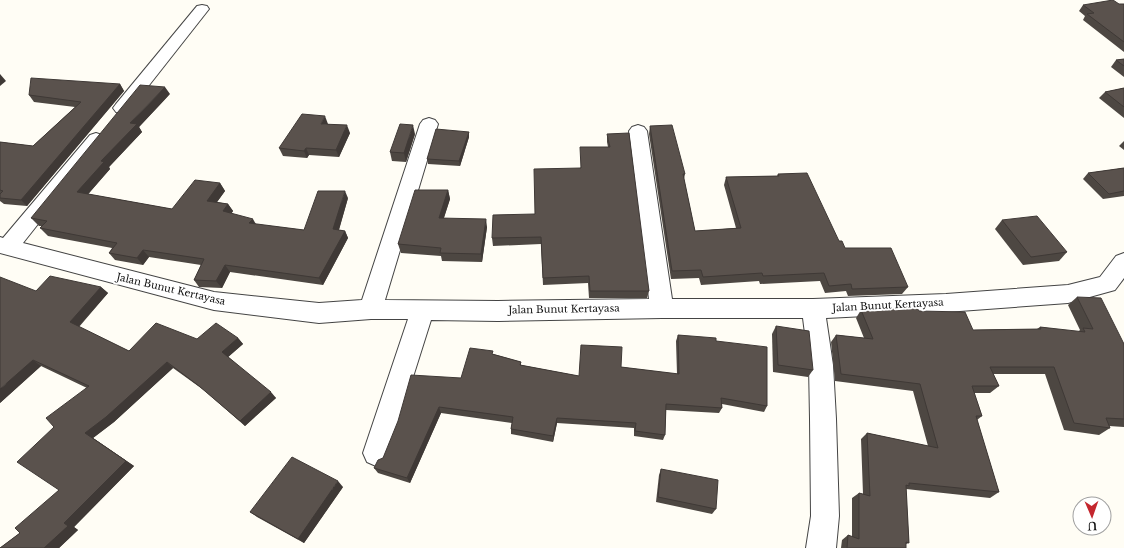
<svg xmlns="http://www.w3.org/2000/svg" width="1124" height="548" viewBox="0 0 1124 548" font-family="'Libre Baskerville',serif">
<style>
.lines{fill:none;stroke-linecap:round;stroke-linejoin:round}
.street-casing{stroke:#444;stroke-width:2}
.street{fill:#fff;fill-rule:evenodd}
.wall{fill:#4d4742}
.shaded-wall{fill:#3f3936}
.building{fill:#5a524d;stroke:#3f3936}
.labels{text-anchor:middle;dominant-baseline:central;stroke-width:4;stroke-linejoin:round;paint-order:stroke}
.street-label{font-size:10px;fill:#111;stroke:#fff}
</style>
<rect width="100%" height="100%" fill="#fffdf5"/>
<g class="lines">
<!-- street casing -->
<g class="street-casing">
<g id="street">
<polygon points="202,5 207,6 209,9 128,112 122,114 116,112 113,108 116,104 197,6"/>
<polygon points="429,118 435,120 438,124 385,300 498,301 649,299 629,131 632,127 638,125 644,127 647,131 672,299 813,299 946,294 1068,285 1100,277 1116,256 1124,253 1124,278 1115,290 1068,303 946,312 826,318 833,365 836,419 839,516 836,548 806,548 811,516 810,419 809,365 803,318 662,318 498,321 431,320 389,453 385,462 376,466 367,462 363,453 408,319 371,319 319,323 214,310 0,253 0,237 3,238 90,135 96,133 102,135 105,139 102,143 23,243 214,292 319,303 362,300 420,124 423,120"/>
</g>
</g>
<!-- street -->
<use href="#street" class="street"/>
</g>
<!-- wall -->
<g class="wall">
<polygon points="1119,4 1124,4 1124,52 1083,20 1085,16 1079,11 1083,5"/>
<polygon points="1124,59 1124,77 1111,67 1116,60"/>
<polygon points="120,84 124,91 27,206 4,204 0,201 0,142 33,146 75,107 34,102 29,95"/>
<polygon points="1124,88 1124,118 1099,98 1105,92"/>
<polygon points="170,94 139,127 142,132 109,167 110,169 88,194 172,209 220,183 225,191 217,202 228,204 233,211 231,214 256,224 304,230 348,198 339,230 345,231 348,238 323,285 230,272 222,288 199,287 194,280 201,265 149,257 143,265 115,260 109,253 112,248 48,236 40,228 42,226 39,226 31,218"/>
<polygon points="328,124 350,133 339,157 309,155 307,158 283,156 279,148"/>
<polygon points="650,126 685,174 684,179 695,231 736,228 724,185 726,177 777,176 778,174 845,248 908,287 902,294 848,296 846,291 825,293 820,281 760,284 759,281 701,285 699,278 671,279 649,134"/>
<polygon points="469,132 469,137 460,166 428,164 427,159"/>
<polygon points="415,134 406,162 392,161 390,152"/>
<polygon points="607,134 649,291 647,298 589,298 588,283 543,285 541,244 493,246 492,238 535,214 580,168 608,147 607,142"/>
<polygon points="1124,141 1124,150 1119,146"/>
<polygon points="1124,168 1124,196 1103,199 1083,179 1088,173"/>
<polygon points="448,190 450,199 444,218 487,227 482,262 442,261 441,256 401,253 398,244"/>
<polygon points="1002,220 1067,252 1059,261 1023,265 995,229"/>
<polygon points="101,287 108,293 79,327 129,351 197,339 238,338 243,344 228,357 276,398 245,426 205,391 173,368 114,422 93,438 134,466 74,527 78,530 59,548 0,548 20,533 59,490 54,427 87,388 41,366 0,403 36,291"/>
<polygon points="1077,297 1124,344 1124,427 1109,426 1110,428 1099,435 1064,430 1045,374 993,374 999,386 990,393 974,393 982,416 977,420 999,492 990,498 906,489 909,543 906,544 906,548 841,548 842,540 848,535 852,537 852,498 859,493 863,494 861,439 867,433 928,446 913,391 835,381 831,342 836,335 864,338 856,318 861,310 919,311 973,330 1037,329 1040,327 1078,332 1080,330 1068,305"/>
<polygon points="776,326 813,370 808,377 773,372 772,334"/>
<polygon points="678,335 716,341 767,406 764,412 722,404 722,408 719,413 666,410 665,435 663,440 634,436 634,428 557,423 553,442 511,434 511,429 512,423 441,413 410,483 378,473 374,468 383,458 461,378 493,354 521,362 521,365 579,376 621,367 677,374 676,341"/>
<polygon points="661,469 716,509 712,514 656,502 659,475"/>
<polygon points="343,487 304,543 257,517 250,512"/>
</g>
<!-- shaded-wall -->
<g class="shaded-wall">
<polygon points="0,74 6,81 0,86"/>
<polygon points="120,84 124,91 27,206 21,200"/>
<polygon points="165,87 170,94 139,127 142,132 109,167 110,169 84,199 77,192 101,161 130,123"/>
<polygon points="325,116 328,124 321,124"/>
<polygon points="347,125 350,133 339,157 336,150"/>
<polygon points="413,125 415,134 406,162 404,153"/>
<polygon points="469,132 469,137 460,166 459,161"/>
<polygon points="306,148 309,155 307,158 304,151"/>
<polygon points="220,183 225,191 212,209 207,201"/>
<polygon points="448,190 450,199 441,226 439,218"/>
<polygon points="345,191 348,198 337,236 333,229"/>
<polygon points="228,204 233,211 228,219 223,211"/>
<polygon points="253,219 257,226 249,223"/>
<polygon points="486,219 487,227 482,262 481,254"/>
<polygon points="345,231 348,238 323,285 319,278"/>
<polygon points="143,250 149,257 143,265 137,258"/>
<polygon points="225,265 230,272 222,288 216,281"/>
<polygon points="101,287 108,293 77,328 70,322"/>
<polygon points="238,338 243,344 227,358 222,352"/>
<polygon points="33,360 41,366 0,403 0,389"/>
<polygon points="167,362 173,368 114,422 93,438 134,466 74,527 78,530 59,548 44,548 64,523 85,433"/>
<polygon points="271,392 276,398 245,426 240,421"/>
<polygon points="439,407 441,413 410,483 407,478"/>
<polygon points="557,418 557,423 553,442 553,436"/>
<polygon points="338,481 343,487 304,543 298,539"/>
</g>
<!-- building -->
<g class="building">
<polygon points="1113,0 1119,4 1124,4 1124,42 1087,14 1094,13 1083,5"/>
<polygon points="1124,59 1124,66 1116,60"/>
<polygon points="31,78 120,84 21,200 0,198 0,194 3,191 0,190 0,142 33,146 81,102 29,95"/>
<polygon points="140,85 165,87 130,123 137,124 101,161 104,162 77,192 172,209 195,180 220,183 207,201 228,204 223,211 253,219 249,223 304,230 318,191 345,191 333,229 345,231 319,278 225,265 216,281 194,280 204,259 143,250 137,258 109,253 117,243 40,228 47,221 31,218"/>
<polygon points="1124,88 1124,107 1105,92"/>
<polygon points="302,114 325,116 321,124 347,125 336,150 306,148 304,151 279,148"/>
<polygon points="400,124 413,125 404,153 390,152"/>
<polygon points="672,125 685,174 683,174 695,231 741,228 726,177 779,176 778,174 807,173 839,241 842,241 845,248 891,248 908,287 852,289 851,284 829,286 824,273 763,276 762,273 703,277 701,270 672,271 650,126"/>
<polygon points="436,129 469,132 459,161 427,159"/>
<polygon points="629,133 649,291 590,291 589,276 543,278 541,237 492,238 493,215 535,214 534,169 581,168 580,147 610,147 607,134"/>
<polygon points="1124,168 1124,191 1109,194 1088,173"/>
<polygon points="415,190 448,190 439,218 486,219 481,254 440,253 441,248 398,244"/>
<polygon points="1037,216 1067,252 1031,257 1002,220"/>
<polygon points="50,276 101,287 70,322 129,351 156,323 197,339 216,323 238,338 222,352 271,392 240,421 199,386 167,362 106,417 85,433 126,461 64,523 68,526 44,548 0,548 20,533 15,528 59,490 17,462 54,427 46,418 89,386 33,360 0,389 0,277 36,291"/>
<polygon points="1077,297 1101,298 1124,344 1124,419 1106,418 1110,428 1074,423 1054,367 990,367 999,386 972,386 982,416 976,416 999,492 909,483 909,486 906,485 909,543 906,542 906,548 847,548 848,535 859,539 859,493 870,496 867,433 938,448 920,384 841,374 836,335 873,339 861,310 917,308 919,311 965,312 973,330 1041,329 1040,327 1085,332 1083,328 1093,329"/>
<polygon points="776,326 809,331 813,370 778,365"/>
<polygon points="678,335 716,338 716,341 767,347 767,406 721,398 722,408 666,404 665,435 635,431 636,423 557,418 553,436 511,429 513,417 439,407 407,478 374,468 378,460 383,458 398,421 411,375 461,378 470,348 493,351 492,354 521,362 520,365 579,376 581,345 622,347 621,367 679,374"/>
<polygon points="292,457 338,481 298,539 250,512"/>
<polygon points="661,469 718,480 716,509 658,497"/>
</g>
<g class="labels">
<!-- street labels -->
<g class="street-label">
<text transform="translate(171 289) rotate(13)">Jalan Bunut Kertayasa</text>
<text transform="translate(888 305) rotate(-3)">Jalan Bunut Kertayasa</text>
<text transform="translate(564 309) rotate(-1)">Jalan Bunut Kertayasa</text>
</g>
</g>
<!-- north arrow -->
<g transform="translate(1092 516) rotate(178)"><circle r="19" fill="#ffffff" stroke="#a0a0a0"/>
<path d="M0-3L7 15L0 10L-7 15Z" fill="#c4262e"/>
<text y="-6" font-size="11" font-weight="bold" text-anchor="middle" fill="#111111">U</text>
</g>
</svg>
